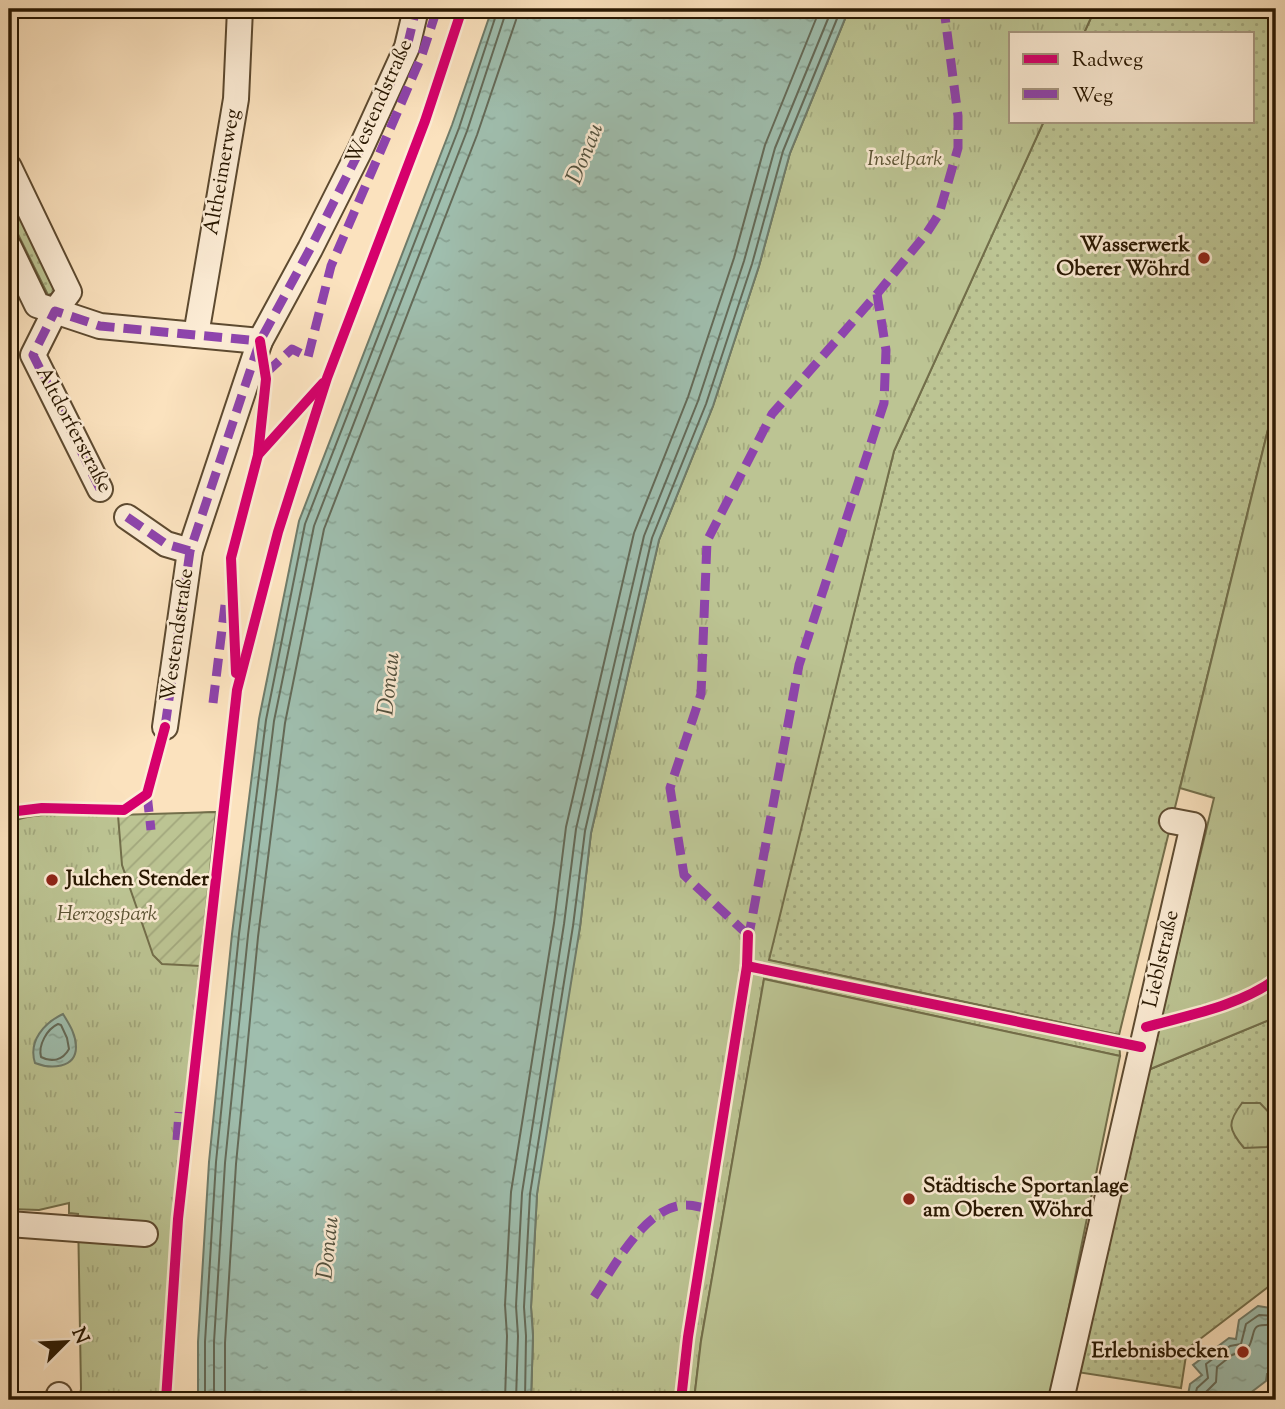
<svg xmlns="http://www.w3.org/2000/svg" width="1285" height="1409" viewBox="0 0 1285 1409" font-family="'Sorts Mill Goudy',serif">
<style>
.grass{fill:url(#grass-dots);stroke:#726e4a;stroke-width:2}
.park{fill:url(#park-tufts);stroke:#726e4a;stroke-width:2}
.garden{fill:url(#garden-furrows);stroke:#726e4a;stroke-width:2}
.pitch{fill:#bcc493;stroke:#726e4a;stroke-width:2}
.water{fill:url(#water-ripples);stroke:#6f7b69;stroke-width:2}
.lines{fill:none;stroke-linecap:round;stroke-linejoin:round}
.shore{stroke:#646a58;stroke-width:2}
.minor-casing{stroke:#5d4a30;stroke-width:28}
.minor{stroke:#fcecd5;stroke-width:24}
.quiet{stroke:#8e44ad;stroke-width:9;stroke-dasharray:18 9;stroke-linecap:butt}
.cycleway-casing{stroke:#fcecd5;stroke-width:15}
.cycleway{stroke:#d6006c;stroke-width:10}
.poi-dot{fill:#8f2418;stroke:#fcecd5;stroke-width:2.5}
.labels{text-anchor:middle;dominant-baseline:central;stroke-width:5;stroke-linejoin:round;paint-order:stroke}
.street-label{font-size:21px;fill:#281701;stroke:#fcecd5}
.park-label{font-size:21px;font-style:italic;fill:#5c5434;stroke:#fcecd5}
.poi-label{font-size:21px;font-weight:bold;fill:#281701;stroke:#fcecd5;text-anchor:end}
.water-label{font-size:23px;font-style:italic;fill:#52513e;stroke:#fcecd5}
</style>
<defs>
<pattern id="grass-dots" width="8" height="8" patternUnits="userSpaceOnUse" patternTransform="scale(1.75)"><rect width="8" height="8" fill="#bcc493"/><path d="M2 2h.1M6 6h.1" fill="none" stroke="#a2a87d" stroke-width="1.8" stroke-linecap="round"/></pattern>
<pattern id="park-tufts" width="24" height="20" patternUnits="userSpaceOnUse" patternTransform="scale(1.75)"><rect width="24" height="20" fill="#bcc493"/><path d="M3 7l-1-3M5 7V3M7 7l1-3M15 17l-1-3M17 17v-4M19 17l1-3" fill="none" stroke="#a2a87d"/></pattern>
<pattern id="garden-furrows" width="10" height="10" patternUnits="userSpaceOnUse" patternTransform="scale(1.75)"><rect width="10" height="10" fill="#bcc493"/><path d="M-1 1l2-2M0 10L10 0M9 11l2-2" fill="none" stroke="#a2a87d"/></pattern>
<pattern id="water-ripples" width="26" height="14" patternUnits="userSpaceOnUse" patternTransform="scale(1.75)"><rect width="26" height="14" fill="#9fbeae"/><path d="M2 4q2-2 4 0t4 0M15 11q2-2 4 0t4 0" fill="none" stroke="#89a394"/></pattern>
</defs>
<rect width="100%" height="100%" fill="#fbe2be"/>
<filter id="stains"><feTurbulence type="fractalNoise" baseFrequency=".00286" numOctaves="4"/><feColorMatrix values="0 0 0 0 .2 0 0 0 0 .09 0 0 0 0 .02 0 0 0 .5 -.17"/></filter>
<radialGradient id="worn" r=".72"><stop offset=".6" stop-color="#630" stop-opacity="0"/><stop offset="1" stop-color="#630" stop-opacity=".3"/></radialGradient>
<!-- grass -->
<g class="grass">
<polygon points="1095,9 1276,9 1276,397 1119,1035 768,960 894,451 1044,121 1252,121 1252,33 1084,33"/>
<polygon points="13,211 20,212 60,291 48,295 9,216 9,213"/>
<polygon points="1269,1020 1276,1022 1276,1281 1187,1349 1181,1388 1077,1372 1148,1070"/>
</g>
<!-- park -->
<g class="park">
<polygon points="849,9 1095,9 1084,33 1010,33 1010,121 1044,121 894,451 769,960 1119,1035 1120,1056 764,979 701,1341 694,1400 531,1400 533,1336 531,1307 537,1194 546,1109 580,927 591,833 659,540 713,406 759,266 790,153"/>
<polygon points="1276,397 1276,1022 1269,1020 1148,1070 1214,798 1180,788"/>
<path d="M216,812L178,1172L161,1400H79L81,1389L78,1214L69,1213V1203L39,1210L9,1209V823C35,808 111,816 145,816C168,816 192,813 216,812Z"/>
<path d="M1242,1103H1260L1275,1119L1276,1132L1267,1147L1244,1148C1228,1129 1227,1123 1242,1103Z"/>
</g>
<!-- garden -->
<polygon class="garden" points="216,812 200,966 162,964 153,955 122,865 118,815"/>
<!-- pitch -->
<polygon class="pitch" points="764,979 1120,1056 1050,1400 694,1400 701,1341"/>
<!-- water -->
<g class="water">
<polygon points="492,9 849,9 790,153 759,266 713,406 659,540 591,833 580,927 537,1194 531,1307 533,1336 531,1400 198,1400 198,1342 209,1162 232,934 259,719 299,521 452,125"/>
<path d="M63,1014C69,1024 76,1034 76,1047C76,1069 50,1069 35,1063C28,1041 44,1023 63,1014Z"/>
<polygon points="1258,1306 1276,1309 1276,1375 1267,1374 1266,1381 1241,1400 1187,1400 1190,1384 1202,1375 1193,1365 1229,1338 1236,1339 1239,1320"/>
</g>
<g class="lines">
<!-- shore -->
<g class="shore">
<path d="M58,1024L61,1025L67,1038L69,1049C63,1060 52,1063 41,1057C38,1045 47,1029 58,1024Z"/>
<polyline points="205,1400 205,1342 216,1162 239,934 266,720 305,524 459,128 498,9"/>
<polyline points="214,1400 214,1342 225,1163 248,935 274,721 314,526 467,131 507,9"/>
<polyline points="225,1400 225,1343 236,1164 258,937 285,723 324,529 477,135 516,20 518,9"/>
<polyline points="505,1400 507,1336 505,1305 511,1192 554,923 566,827 634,533 688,397 734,258 765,145 820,9"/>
<polyline points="516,1400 518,1336 516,1306 522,1193 564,924 576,829 644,536 698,401 744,261 775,148 832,9"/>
<polyline points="525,1400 526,1336 524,1307 530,1194 573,926 585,831 652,538 706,404 752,264 783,151 841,9"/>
<polyline points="1194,1400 1197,1388 1208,1378 1206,1364 1230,1346 1241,1344 1246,1324 1259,1315 1276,1316"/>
<path d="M1203,1400L1205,1393L1216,1382L1217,1367L1232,1355L1247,1350C1259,1331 1245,1323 1276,1325"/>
</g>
<!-- minor casing -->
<g class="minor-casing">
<g id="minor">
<polyline points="9,167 69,292 55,311 33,355 100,489"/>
<polyline points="9,247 37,305 100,326 260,341"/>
<polyline points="196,335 236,99 240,9"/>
<polyline points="127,517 166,544 190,551"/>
<polyline points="165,727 190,551 260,341 310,249 360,150 407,47 416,9"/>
<polyline points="9,1224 145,1234"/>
<polyline points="59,1400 59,1395"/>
<polyline points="1061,1400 1193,825 1172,821"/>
</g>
</g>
<!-- minor -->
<use href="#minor" class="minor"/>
<!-- quiet -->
<g class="quiet">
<polyline points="266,373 292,349 308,357 331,266 422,55 437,9"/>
<polyline points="100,489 33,355 55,311 100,326 260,341 261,347"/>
<polyline points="127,517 166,544 190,551"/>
<polyline points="213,703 225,605"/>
<polyline points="165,727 190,551 260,341 310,249 360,150 407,47 416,9"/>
<polyline points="147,794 151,830"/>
<polyline points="748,935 684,875 670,788 701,694 707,541 772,414 877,294 926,234 939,214 958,148 958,116 944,9"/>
<polyline points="748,940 799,665 884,403 886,350 877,294"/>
<polyline points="177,1140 179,1112"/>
<path d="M594,1297C614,1267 646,1204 687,1205C694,1205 702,1208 709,1209"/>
</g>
<!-- cycleway casing -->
<g class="cycleway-casing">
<g id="cycleway">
<polyline points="258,455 323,383"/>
<polyline points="236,673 231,558 258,455 266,379 260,341"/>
<polyline points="9,812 42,808 124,810 147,794 165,727"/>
<polyline points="747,966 1141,1047"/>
<path d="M1146,1027C1189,1015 1239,1006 1276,979"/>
<polyline points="166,1400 178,1219 237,690 278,532 327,378 425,121 462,9"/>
<polyline points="681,1400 688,1337 747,966 748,935"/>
</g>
</g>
<!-- cycleway -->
<use href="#cycleway" class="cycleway"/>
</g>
<!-- markers -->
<g class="poi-dot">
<circle cx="1204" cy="258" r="7"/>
<circle cx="52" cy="880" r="7"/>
<circle cx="909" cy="1199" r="7"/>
<circle cx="1243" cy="1352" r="7"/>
</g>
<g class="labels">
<!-- street labels -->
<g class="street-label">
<text transform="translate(380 102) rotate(-66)">Westendstraße</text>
<text transform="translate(223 172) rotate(-80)">Altheimerweg</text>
<text transform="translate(73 430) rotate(62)">Altdorferstraße</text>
<text transform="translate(178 635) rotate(-82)">Westendstraße</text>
<text transform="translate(1162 959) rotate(-77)">Lieblstraße</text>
</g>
<!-- park labels -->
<g class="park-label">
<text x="905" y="160">Inselpark</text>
<text x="107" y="915">Herzogspark</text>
</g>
<!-- poi labels -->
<g class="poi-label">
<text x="1190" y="246">Wasserwerk<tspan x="1190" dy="24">Oberer Wöhrd</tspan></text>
<text x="66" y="880" text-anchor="start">Julchen Stender</text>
<text x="923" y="1187" text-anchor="start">Städtische Sportanlage<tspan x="923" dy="24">am Oberen Wöhrd</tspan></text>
<text x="1229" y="1352">Erlebnisbecken</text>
</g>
<!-- water labels -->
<g class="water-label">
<text transform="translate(586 154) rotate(-68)">Donau</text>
<text transform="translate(390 684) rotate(-84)">Donau</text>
<text transform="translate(329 1248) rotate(-84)">Donau</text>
</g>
</g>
<!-- margin -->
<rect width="1285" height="1409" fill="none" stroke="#fbe2be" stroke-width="35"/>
<rect x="10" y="10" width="1264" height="1388" fill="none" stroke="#281701" stroke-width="3.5"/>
<rect x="18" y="18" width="1250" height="1374" fill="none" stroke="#281701" stroke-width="2"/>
<!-- legend -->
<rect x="1009" y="32" width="245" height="91" fill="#fcecd5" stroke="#a79780" stroke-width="2"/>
<rect x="1023" y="54" width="35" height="10" fill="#d6006c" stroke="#a79780" stroke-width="2"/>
<text x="1072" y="66" font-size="21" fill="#281701">Radweg</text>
<rect x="1023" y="89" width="35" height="10" fill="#8e44ad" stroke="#a79780" stroke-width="2"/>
<text x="1072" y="102" font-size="21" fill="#281701">Weg</text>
<!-- north arrow -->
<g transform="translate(66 1342) rotate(66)" stroke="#fcecd5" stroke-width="5" paint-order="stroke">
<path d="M0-5L12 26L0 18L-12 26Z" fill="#281701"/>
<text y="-10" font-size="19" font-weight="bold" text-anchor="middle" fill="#281701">N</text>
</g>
<rect width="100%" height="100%" filter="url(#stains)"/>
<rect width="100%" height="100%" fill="url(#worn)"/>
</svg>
